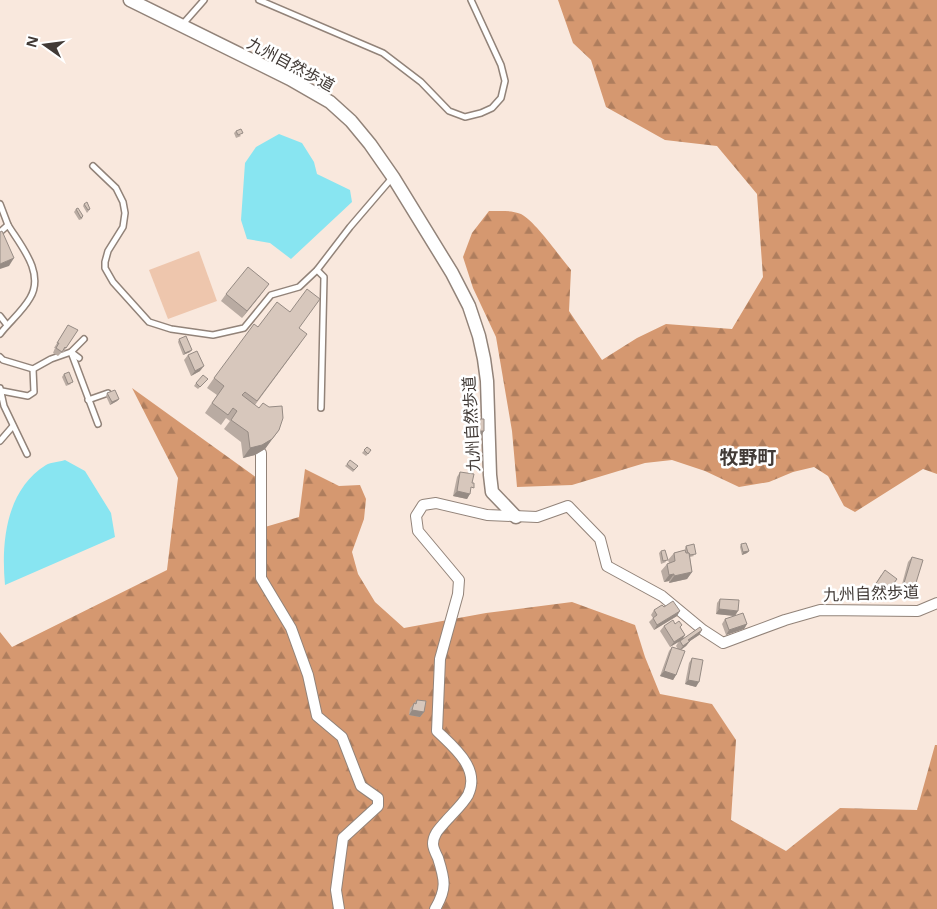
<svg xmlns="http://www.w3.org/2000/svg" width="937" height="909" viewBox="0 0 937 909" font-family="'Open Sans','Noto Sans JP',sans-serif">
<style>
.forest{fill:url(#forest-firs)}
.garden{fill:#eec6ad}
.water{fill:#88e5f1}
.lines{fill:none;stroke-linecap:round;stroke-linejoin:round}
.service-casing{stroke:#928379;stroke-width:8}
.minor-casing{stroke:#928379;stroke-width:12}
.tertiary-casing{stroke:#928379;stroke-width:15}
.service{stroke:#fff;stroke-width:5}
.minor{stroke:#fff;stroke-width:10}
.tertiary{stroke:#fff;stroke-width:12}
.wall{fill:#b9aba2}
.shaded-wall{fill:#968b84}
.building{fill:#d7c7bc;stroke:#968b84}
.labels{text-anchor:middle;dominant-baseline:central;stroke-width:5;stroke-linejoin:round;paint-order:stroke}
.street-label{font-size:16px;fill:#413a36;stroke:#fff}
.quarter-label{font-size:19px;font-weight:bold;fill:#413a36;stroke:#fff}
</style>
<defs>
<pattern id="forest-firs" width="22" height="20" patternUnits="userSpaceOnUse" patternTransform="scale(1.25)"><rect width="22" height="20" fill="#d59870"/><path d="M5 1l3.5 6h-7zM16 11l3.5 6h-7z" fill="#ae7d5d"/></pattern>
</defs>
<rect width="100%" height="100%" fill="#f9e8dd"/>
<!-- forest -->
<g class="forest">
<path d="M558,0H937V474L923,469L855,512L844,506L828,476L814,467L793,472L769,482L739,487L705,471L672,460L645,463L572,485L517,487L512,431L496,337L473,288L463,257L472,233L489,211C500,211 511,210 521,214C535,221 560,257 571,270L569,311L602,360L637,338L666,324L732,329L763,277L757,194L717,146L665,140L606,107L591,60L573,43Z"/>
<polygon points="132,388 257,478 265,527 299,517 305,469 339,486 360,485 366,499 364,519 352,552 358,574 375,602 404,628 486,613 572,602 635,625 645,657 660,694 712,704 736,740 731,820 786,851 840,808 917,810 935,745 937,745 937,909 0,909 0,632 12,647 167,570 178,478"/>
</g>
<!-- garden -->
<polygon class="garden" points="199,251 217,301 168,319 149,270"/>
<!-- water -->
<g class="water">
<polygon points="279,134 302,143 314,162 317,174 350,190 352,202 291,259 270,243 247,239 241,220 245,163 256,147"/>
<path d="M65,460L85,471L111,513L115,537L5,585C1,542 6,490 46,465C51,462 59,462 65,460Z"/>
</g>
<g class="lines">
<!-- service casing -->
<g class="service-casing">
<g id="service">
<polyline points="259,0 383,53 421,82 449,111 465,117 481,113 492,108 501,98 505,81 501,65 471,0"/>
<polyline points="182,25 204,0"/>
<polyline points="93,166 116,188 123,202 125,213 123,227 108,251 105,262 105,268 113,282 149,322 171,329 213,335 244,328 271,295 299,287 317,270 350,227 392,178"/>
<polyline points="0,204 8,225"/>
<path d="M0,232L8,225C21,246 45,273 30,298C22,312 9,322 0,334"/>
<polyline points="317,270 324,277 321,408"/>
<polyline points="0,316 7,325"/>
<polyline points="0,357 3,360 33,369 51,359 71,352 98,424"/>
<polyline points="79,358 71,352 84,339"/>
<polyline points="0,388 4,406 27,454"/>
<polyline points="2,391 28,396 34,392 33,369"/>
<polyline points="88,400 108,393"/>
<polyline points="0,441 13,426"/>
</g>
</g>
<!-- minor casing -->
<g class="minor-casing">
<g id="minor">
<polyline points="261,453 261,578 291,628 308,675 317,716 342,737 361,786 378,798 378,806 343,838 336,890 339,909"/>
<path d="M435,909C447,889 445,880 438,858C436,854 433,848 433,844C433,834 440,828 446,821C453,813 463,804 468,795C481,768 453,747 437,731L440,659L458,594L459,580L418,531L416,516L423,505L436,503L487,515L537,517L568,506L600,539L607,566L662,596L703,630L723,643L785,620L820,610L918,611L937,603"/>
</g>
</g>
<!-- tertiary casing -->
<g class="tertiary-casing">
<polyline id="tertiary" points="130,0 290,79 330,102 351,121 370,144 393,177 452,273 469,306 479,336 484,359 487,381 490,475 492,492 516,517"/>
</g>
<!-- service -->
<use href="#service" class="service"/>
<!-- minor -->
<use href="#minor" class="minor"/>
<!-- tertiary -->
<use href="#tertiary" class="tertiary"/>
</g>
<!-- wall -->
<g class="wall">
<polygon points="236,131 241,136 236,138 234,133"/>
<polygon points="84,204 90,209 87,213 83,206"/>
<polygon points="76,209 83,216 82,219 79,220 74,212"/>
<polygon points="263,292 242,318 221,301 226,294"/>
<polygon points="258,327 299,328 300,344 255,405 272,439 265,449 255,455 243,458 241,442 224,429 230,421 226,418 221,425 205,413 217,395 207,388 214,378"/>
<polygon points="65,330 66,348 63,353 62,352 58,356 53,353 55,348 54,348"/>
<polygon points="179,339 190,352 183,355 178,342"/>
<polygon points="188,355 200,371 191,376 184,360"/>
<polygon points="64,374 71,384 66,386 62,377"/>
<polygon points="206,381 198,389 194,386 196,383"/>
<polygon points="107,393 119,399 117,401 110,405 106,396"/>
<polygon points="473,419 481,436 470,436 470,424"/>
<polygon points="367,447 369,453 366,456 362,453"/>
<polygon points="347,464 358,466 353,472 345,466"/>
<polygon points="460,472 470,492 467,499 453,496 457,477"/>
<polygon points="741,544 749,551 747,553 742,555 740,547"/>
<polygon points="686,546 694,556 690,557 692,572 687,579 669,583 669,581 664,582 661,571 667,564 669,563 668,560 674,553 685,550 685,548"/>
<polygon points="661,551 666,562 661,564 659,553"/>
<polygon points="912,557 912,591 901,588 908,562"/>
<polygon points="881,575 897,579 881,600 875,596 870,603 866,600"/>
<polygon points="720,599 735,616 747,624 744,629 726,635 722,624 725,619 734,616 716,614 717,603"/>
<polygon points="664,607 677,616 654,630 649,622 653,618 651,615 654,610"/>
<polygon points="675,624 680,627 685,635 682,639 702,630 699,635 690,641 686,646 681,650 676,675 673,680 660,676 669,651 672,647 678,649 676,646 679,641 670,647 660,631 664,626"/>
<polygon points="692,658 696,687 685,684 689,663"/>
<polygon points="417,700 424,712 420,717 409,715 410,708"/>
</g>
<!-- shaded-wall -->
<g class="shaded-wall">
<polygon points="14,258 9,266 0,269 0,264"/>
<polygon points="269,284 263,292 242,318 247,311"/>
<polygon points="192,350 190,352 183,355 185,353"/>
<polygon points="204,366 200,371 191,376 195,371"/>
<polygon points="119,399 117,401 110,405 112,402"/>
<polygon points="279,430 265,449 255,455 243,458 250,448"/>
<polygon points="474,431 484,431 481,436 470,436"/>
<polygon points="457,491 470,494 467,499 453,496"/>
<polygon points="749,551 747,553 742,555 743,552"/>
<polygon points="692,572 687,579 669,583 674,576"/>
<polygon points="674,574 669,581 664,582 669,575"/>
<polygon points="904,583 915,586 912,591 901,588"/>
<polygon points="719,609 738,611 735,616 716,614"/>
<polygon points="680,611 677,616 654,630 657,625"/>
<polygon points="747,624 744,629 726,635 729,630"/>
<polygon points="702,630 699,635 690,641 686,646 679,651 688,640"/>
<polygon points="685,635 682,640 670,647 674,642"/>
<polygon points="664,671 676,675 673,680 660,676"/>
<polygon points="688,680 699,682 696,687 685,684"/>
<polygon points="412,710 424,712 420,717 409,715"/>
</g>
<!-- building -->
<g class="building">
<polygon points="241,129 243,133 238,135 236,131"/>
<polygon points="87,202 90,209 88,210 84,204"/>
<polygon points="78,208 83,216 81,218 76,209"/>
<polygon points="2,231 14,258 0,264 0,232"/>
<polygon points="248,267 269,284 247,311 226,294"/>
<polygon points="307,289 320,299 299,328 307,334 257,401 245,392 242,395 259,408 263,403 269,407 282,406 283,418 279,430 272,439 262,445 250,448 248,432 231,420 237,411 233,408 228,415 212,403 224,386 214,378 254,324 258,327 277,302 290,312"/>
<polygon points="68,325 78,330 66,348 65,347 62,352 56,348 59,343 57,343"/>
<polygon points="186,336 192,350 185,353 179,339"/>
<polygon points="197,351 204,366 195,371 188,355"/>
<polygon points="69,372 73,382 68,384 64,374"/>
<polygon points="203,375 208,379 200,387 196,383"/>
<polygon points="115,390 119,399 112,402 107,393"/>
<polygon points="473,419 484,419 484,431 474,431"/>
<polygon points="367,447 371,450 368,454 364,450"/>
<polygon points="350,460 358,466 354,470 347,464"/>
<polygon points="460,472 474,474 472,483 474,483 474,488 471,487 470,494 457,491"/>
<polygon points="746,543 749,551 743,552 741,544"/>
<polygon points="694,544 696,554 690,555 689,553 688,553 686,546"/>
<polygon points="665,550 668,560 663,561 661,551"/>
<polygon points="685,550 686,553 689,553 692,572 674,576 674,574 669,575 667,564 675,561 674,553"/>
<polygon points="912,557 923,560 915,586 904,583"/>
<polygon points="885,570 897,579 885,595 873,588"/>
<polygon points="871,592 875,595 872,601 867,598"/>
<polygon points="720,599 739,600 738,611 719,609"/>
<polygon points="673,601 680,611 657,625 653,618 657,615 654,610 662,605 664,607"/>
<polygon points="743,613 747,624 729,630 725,619"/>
<polygon points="673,620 675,624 679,621 682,625 680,627 685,635 674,642 664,626"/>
<polygon points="700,627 702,630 688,640 690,641 683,646 680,641"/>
<polygon points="672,647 685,651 676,675 664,671"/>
<polygon points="692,658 703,660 699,682 688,680"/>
<polygon points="417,700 426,701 424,712 412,710 414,703 416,704"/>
</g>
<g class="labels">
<!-- street labels -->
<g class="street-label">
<text transform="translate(291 64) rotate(28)">九州自然歩道</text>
<text transform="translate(471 424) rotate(-93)">九州自然歩道</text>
<text transform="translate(871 593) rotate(-2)">九州自然歩道</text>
</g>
<!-- quarter labels -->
<g class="quarter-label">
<text x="748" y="457">牧野町</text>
</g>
</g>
<!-- north arrow -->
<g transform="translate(45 45) rotate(284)" stroke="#ffffff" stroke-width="4" paint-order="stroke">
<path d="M0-4L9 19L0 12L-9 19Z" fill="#413a36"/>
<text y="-8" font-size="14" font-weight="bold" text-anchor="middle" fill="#413a36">N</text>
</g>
</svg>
